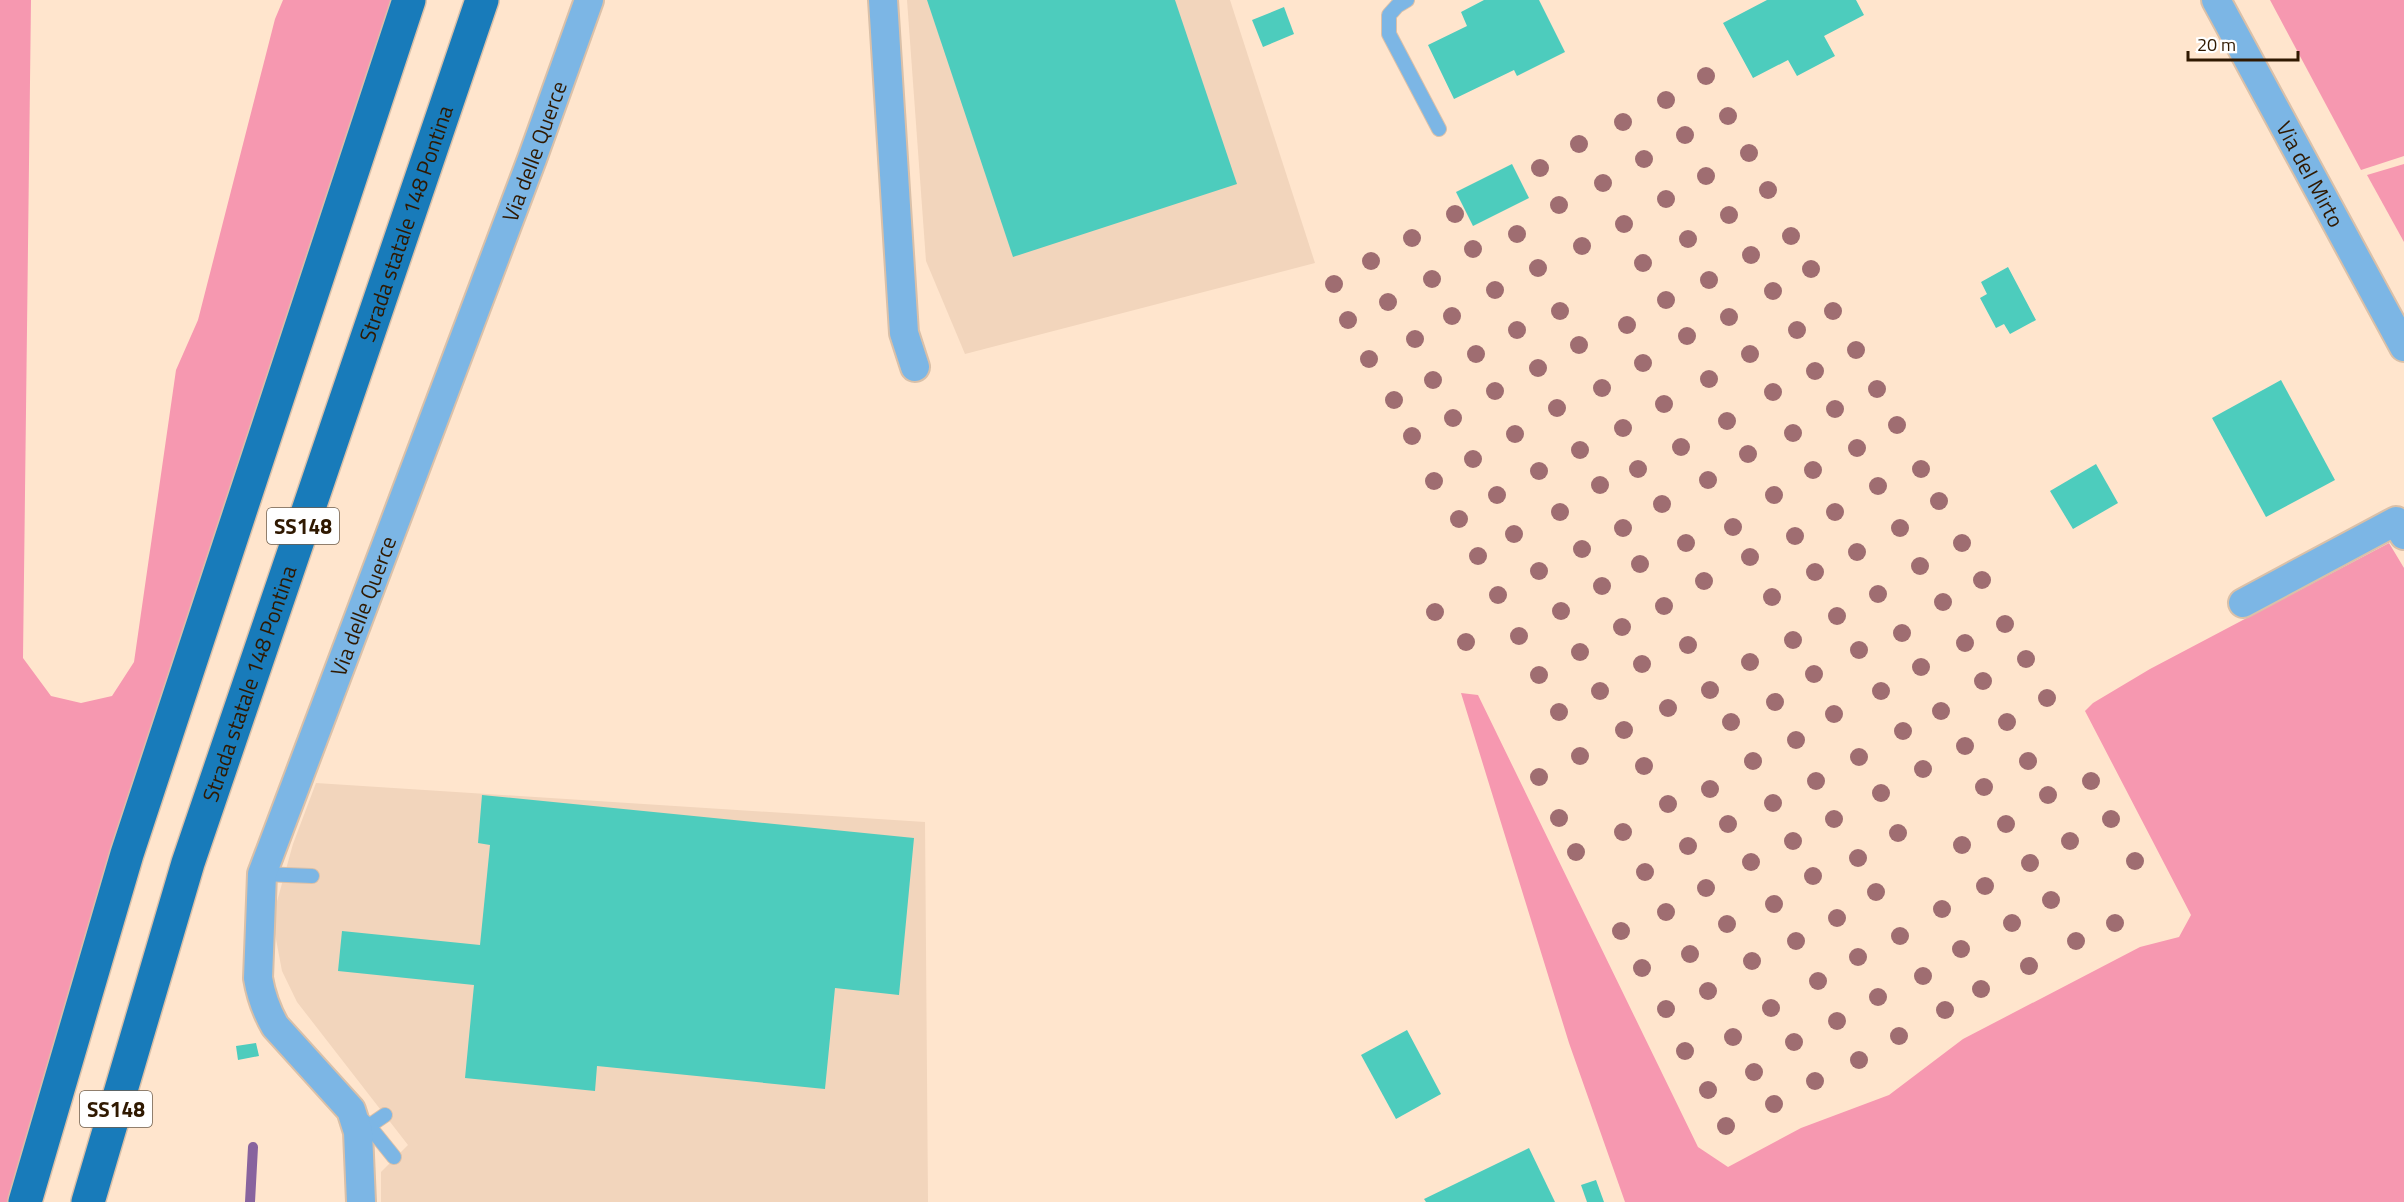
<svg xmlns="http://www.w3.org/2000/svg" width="2404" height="1202" viewBox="0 0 2404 1202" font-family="'Titillium Web',sans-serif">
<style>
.built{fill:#f2d5bc}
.green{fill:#f698b0}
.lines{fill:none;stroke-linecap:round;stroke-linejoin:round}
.stream{stroke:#88639e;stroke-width:10}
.building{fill:#4dccbd}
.service-casing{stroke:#dac0a8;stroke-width:16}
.minor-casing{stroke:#dac0a8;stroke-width:32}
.trunk-casing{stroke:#dac0a8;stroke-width:36}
.service{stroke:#7cb6e5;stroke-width:14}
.minor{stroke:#7cb6e5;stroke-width:28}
.trunk{stroke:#187bba;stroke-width:33}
.tree{fill:#9f6d71}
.labels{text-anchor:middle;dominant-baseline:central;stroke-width:4.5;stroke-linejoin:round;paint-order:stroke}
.shield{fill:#fff;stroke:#6e5e4d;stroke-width:1.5}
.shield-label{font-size:21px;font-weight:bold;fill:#301901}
.street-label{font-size:22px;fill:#301901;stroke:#fff}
</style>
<rect width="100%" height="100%" fill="#ffe5cd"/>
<!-- built -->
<g class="built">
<polygon points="907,0 1230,0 1315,263 965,354 926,261"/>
<polygon points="316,783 925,822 928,1202 381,1202 381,1172 408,1145 297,1002 282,971 275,934 276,905 293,844"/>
</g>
<!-- green -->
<g class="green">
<polygon points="0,0 31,0 23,658 51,696 81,703 112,696 134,662 176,370 198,320 275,19 283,0 392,0 282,359 18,1202 0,1202"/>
<polygon points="2270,0 2404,0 2404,156 2361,170"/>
<polygon points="2404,164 2404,242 2367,175"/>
<polygon points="2389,543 2404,568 2404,1202 1625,1202 1569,1043 1461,693 1478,695 1698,1147 1728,1167 1801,1128 1889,1095 1963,1039 2140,947 2179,937 2191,915 2085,711 2093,703 2150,669"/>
</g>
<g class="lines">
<!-- stream -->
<polyline class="stream" points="250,1202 253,1147"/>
</g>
<!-- building -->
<g class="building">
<polygon points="927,0 1175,0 1237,184 1013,257"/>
<polygon points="1484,0 1539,0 1565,52 1517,76 1514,70 1454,99 1428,45 1467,26 1461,12"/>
<polygon points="1767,0 1856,0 1864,15 1824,36 1835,56 1797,76 1788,60 1753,78 1723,23"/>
<polygon points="1284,7 1294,34 1263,47 1252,20"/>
<polygon points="1512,164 1529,198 1473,226 1456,192"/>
<polygon points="2008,267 2036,320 2010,334 2004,324 1996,328 1980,298 1987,294 1981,282"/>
<polygon points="2281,380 2335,480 2266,517 2212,418"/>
<polygon points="2096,464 2118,503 2073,529 2050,491"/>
<polygon points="482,795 914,838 899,995 835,988 825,1089 597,1066 595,1091 465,1078 474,985 338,971 342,931 480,945 490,845 478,843"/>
<polygon points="1407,1030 1441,1094 1396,1119 1361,1055"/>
<polygon points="256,1043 259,1056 238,1060 236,1046"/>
<polygon points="1529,1148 1555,1202 1426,1202 1424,1199"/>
<polygon points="1596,1180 1604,1202 1587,1202 1581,1185"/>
</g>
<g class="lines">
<!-- service casing -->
<g class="service-casing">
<g id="service">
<polyline points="1407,0 1397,6 1389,15 1389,34 1439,129"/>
<polyline points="262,874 312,876"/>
<polyline points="357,1115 369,1126 385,1115"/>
<polyline points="369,1126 394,1157"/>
</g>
</g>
<!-- minor casing -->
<g class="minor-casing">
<g id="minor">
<polyline points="883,0 904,333 915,367"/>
<path id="s1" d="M2216,0L2404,347"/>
<polyline points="2243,603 2396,521 2404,535"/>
<path id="s2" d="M361,1202L358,1132L351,1110L275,1026C266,1010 261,996 258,978L262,874L532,159L589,0"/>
</g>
</g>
<!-- trunk casing -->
<g class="trunk-casing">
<g id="trunk">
<polyline points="25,1202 127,854 409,0"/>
<path id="s3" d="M88,1202L188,863L482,0"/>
</g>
</g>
<!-- service -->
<use href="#service" class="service"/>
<!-- minor -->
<use href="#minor" class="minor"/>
<!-- trunk -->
<use href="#trunk" class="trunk"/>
</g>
<!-- trees -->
<g class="tree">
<circle cx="1706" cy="76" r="9"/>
<circle cx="1666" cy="100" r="9"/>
<circle cx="1728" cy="116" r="9"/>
<circle cx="1623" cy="122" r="9"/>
<circle cx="1685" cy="135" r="9"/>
<circle cx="1579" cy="144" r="9"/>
<circle cx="1749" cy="153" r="9"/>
<circle cx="1644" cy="159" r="9"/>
<circle cx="1540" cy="168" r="9"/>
<circle cx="1706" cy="176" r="9"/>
<circle cx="1603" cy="183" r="9"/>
<circle cx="1768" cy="190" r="9"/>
<circle cx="1666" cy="199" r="9"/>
<circle cx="1559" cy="205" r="9"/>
<circle cx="1455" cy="214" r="9"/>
<circle cx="1729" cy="215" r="9"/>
<circle cx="1624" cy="224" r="9"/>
<circle cx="1517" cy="234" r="9"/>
<circle cx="1791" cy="236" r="9"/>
<circle cx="1412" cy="238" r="9"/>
<circle cx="1688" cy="239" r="9"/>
<circle cx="1582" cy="246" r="9"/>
<circle cx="1473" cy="249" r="9"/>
<circle cx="1751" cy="255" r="9"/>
<circle cx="1371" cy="261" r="9"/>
<circle cx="1643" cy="263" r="9"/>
<circle cx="1538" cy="268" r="9"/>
<circle cx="1811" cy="269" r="9"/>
<circle cx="1432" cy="279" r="9"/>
<circle cx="1709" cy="280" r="9"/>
<circle cx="1334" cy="284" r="9"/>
<circle cx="1495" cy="290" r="9"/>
<circle cx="1773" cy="291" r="9"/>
<circle cx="1666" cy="300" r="9"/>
<circle cx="1388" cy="302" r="9"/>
<circle cx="1560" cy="311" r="9"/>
<circle cx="1833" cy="311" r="9"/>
<circle cx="1452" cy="316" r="9"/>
<circle cx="1729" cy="317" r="9"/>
<circle cx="1348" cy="320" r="9"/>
<circle cx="1627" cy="325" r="9"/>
<circle cx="1517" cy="330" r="9"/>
<circle cx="1797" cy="330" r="9"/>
<circle cx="1687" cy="336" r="9"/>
<circle cx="1415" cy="339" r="9"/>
<circle cx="1579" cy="345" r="9"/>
<circle cx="1856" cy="350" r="9"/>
<circle cx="1476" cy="354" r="9"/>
<circle cx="1750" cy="354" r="9"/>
<circle cx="1369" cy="359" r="9"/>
<circle cx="1643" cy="363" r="9"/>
<circle cx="1538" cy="368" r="9"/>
<circle cx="1815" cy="371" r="9"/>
<circle cx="1709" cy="379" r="9"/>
<circle cx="1433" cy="380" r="9"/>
<circle cx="1602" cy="388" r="9"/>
<circle cx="1877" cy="389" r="9"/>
<circle cx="1495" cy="391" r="9"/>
<circle cx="1773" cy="392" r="9"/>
<circle cx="1394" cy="400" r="9"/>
<circle cx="1664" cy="404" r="9"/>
<circle cx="1557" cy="408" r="9"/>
<circle cx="1835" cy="409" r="9"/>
<circle cx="1453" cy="418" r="9"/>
<circle cx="1727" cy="421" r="9"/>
<circle cx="1897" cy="425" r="9"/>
<circle cx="1623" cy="428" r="9"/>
<circle cx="1793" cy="433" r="9"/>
<circle cx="1515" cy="434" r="9"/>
<circle cx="1412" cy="436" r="9"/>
<circle cx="1681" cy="447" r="9"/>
<circle cx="1857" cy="448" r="9"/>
<circle cx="1580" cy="450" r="9"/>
<circle cx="1748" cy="454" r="9"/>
<circle cx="1473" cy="459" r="9"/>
<circle cx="1638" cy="469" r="9"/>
<circle cx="1921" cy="469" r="9"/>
<circle cx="1813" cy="470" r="9"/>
<circle cx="1539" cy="471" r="9"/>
<circle cx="1708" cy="480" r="9"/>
<circle cx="1434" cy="481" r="9"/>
<circle cx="1600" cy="485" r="9"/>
<circle cx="1878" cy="486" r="9"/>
<circle cx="1497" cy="495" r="9"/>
<circle cx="1774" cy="495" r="9"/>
<circle cx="1939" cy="501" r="9"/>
<circle cx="1662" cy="504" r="9"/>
<circle cx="1560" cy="512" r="9"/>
<circle cx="1835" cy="512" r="9"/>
<circle cx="1459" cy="519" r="9"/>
<circle cx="1733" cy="527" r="9"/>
<circle cx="1623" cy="528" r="9"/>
<circle cx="1900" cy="528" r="9"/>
<circle cx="1514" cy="534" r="9"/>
<circle cx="1795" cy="536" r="9"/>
<circle cx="1686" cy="543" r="9"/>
<circle cx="1962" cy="543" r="9"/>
<circle cx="1582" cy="549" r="9"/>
<circle cx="1857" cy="552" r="9"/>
<circle cx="1478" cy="556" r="9"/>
<circle cx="1750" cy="557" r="9"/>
<circle cx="1640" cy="564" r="9"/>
<circle cx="1920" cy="566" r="9"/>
<circle cx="1539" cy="571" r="9"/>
<circle cx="1815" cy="572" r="9"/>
<circle cx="1982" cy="580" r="9"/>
<circle cx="1704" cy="581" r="9"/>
<circle cx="1602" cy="586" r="9"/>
<circle cx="1878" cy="594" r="9"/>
<circle cx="1498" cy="595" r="9"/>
<circle cx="1772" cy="597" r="9"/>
<circle cx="1943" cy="602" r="9"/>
<circle cx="1664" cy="606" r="9"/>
<circle cx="1561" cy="611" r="9"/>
<circle cx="1435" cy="612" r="9"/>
<circle cx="1837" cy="616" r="9"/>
<circle cx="2005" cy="624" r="9"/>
<circle cx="1622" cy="627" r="9"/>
<circle cx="1902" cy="633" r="9"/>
<circle cx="1519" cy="636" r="9"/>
<circle cx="1793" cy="640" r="9"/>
<circle cx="1466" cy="642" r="9"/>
<circle cx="1965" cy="643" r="9"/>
<circle cx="1688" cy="645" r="9"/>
<circle cx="1859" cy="650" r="9"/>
<circle cx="1580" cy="652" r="9"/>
<circle cx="2026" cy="659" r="9"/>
<circle cx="1750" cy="662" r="9"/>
<circle cx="1642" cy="664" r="9"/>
<circle cx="1921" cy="667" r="9"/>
<circle cx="1814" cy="674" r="9"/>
<circle cx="1539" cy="675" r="9"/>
<circle cx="1983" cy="681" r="9"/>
<circle cx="1710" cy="690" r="9"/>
<circle cx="1600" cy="691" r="9"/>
<circle cx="1881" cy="691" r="9"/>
<circle cx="2047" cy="698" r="9"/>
<circle cx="1775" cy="702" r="9"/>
<circle cx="1668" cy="708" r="9"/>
<circle cx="1941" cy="711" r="9"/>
<circle cx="1559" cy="712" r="9"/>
<circle cx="1834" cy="714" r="9"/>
<circle cx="1731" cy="722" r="9"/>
<circle cx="2007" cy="722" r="9"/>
<circle cx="1624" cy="730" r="9"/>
<circle cx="1903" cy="731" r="9"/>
<circle cx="1796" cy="740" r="9"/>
<circle cx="1965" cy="746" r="9"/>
<circle cx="1580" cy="756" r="9"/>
<circle cx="1859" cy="757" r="9"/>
<circle cx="1753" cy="761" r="9"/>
<circle cx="2028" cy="761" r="9"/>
<circle cx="1644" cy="766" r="9"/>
<circle cx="1923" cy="769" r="9"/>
<circle cx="1539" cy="777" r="9"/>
<circle cx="1816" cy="781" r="9"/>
<circle cx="2091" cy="781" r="9"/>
<circle cx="1984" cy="787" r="9"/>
<circle cx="1710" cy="789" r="9"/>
<circle cx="1881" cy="793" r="9"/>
<circle cx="2048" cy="795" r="9"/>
<circle cx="1773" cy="803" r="9"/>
<circle cx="1668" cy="804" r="9"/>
<circle cx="1559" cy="818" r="9"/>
<circle cx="1834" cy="819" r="9"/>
<circle cx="2111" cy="819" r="9"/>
<circle cx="1728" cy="824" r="9"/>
<circle cx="2006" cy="824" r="9"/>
<circle cx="1623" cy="832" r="9"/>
<circle cx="1898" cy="833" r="9"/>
<circle cx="1793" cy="841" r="9"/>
<circle cx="2070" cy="841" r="9"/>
<circle cx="1962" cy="845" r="9"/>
<circle cx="1688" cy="846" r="9"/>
<circle cx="1576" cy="852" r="9"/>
<circle cx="1858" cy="858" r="9"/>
<circle cx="2135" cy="861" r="9"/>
<circle cx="1751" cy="862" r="9"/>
<circle cx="2030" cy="863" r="9"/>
<circle cx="1645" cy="872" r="9"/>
<circle cx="1813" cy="876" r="9"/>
<circle cx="1985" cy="886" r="9"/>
<circle cx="1706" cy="888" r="9"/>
<circle cx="1876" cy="892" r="9"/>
<circle cx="2051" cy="900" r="9"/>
<circle cx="1774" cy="904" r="9"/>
<circle cx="1942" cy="909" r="9"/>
<circle cx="1666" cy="912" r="9"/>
<circle cx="1837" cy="918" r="9"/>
<circle cx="2012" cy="923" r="9"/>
<circle cx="2115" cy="923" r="9"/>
<circle cx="1727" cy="924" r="9"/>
<circle cx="1621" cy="931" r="9"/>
<circle cx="1900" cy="936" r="9"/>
<circle cx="1796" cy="941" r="9"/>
<circle cx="2076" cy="941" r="9"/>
<circle cx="1961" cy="949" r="9"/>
<circle cx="1690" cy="954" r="9"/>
<circle cx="1858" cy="957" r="9"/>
<circle cx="1752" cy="961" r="9"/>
<circle cx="2029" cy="966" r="9"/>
<circle cx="1642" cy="968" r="9"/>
<circle cx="1923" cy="976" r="9"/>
<circle cx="1818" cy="981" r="9"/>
<circle cx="1981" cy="989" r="9"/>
<circle cx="1708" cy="991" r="9"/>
<circle cx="1878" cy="997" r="9"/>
<circle cx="1771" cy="1008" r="9"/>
<circle cx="1666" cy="1009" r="9"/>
<circle cx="1945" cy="1010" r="9"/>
<circle cx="1837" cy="1021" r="9"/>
<circle cx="1899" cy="1036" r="9"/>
<circle cx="1733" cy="1037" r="9"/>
<circle cx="1794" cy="1042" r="9"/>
<circle cx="1685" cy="1051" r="9"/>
<circle cx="1859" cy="1060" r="9"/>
<circle cx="1754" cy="1072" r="9"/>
<circle cx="1815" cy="1081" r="9"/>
<circle cx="1708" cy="1090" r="9"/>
<circle cx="1774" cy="1104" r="9"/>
<circle cx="1726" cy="1126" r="9"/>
</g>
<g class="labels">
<!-- shield labels -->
<g class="shield">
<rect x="267" y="508" width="72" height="36" rx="4.5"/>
<rect x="80" y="1091" width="72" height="36" rx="4.5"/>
</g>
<g class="shield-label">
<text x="303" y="526">SS148</text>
<text x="116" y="1109">SS148</text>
</g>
<!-- street labels -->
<g class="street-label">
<text stroke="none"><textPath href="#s2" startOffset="1134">Via delle Querce</textPath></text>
<text stroke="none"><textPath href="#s1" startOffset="198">Via del Mirto</textPath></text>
<text stroke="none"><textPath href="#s3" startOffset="1029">Strada statale 148 Pontina</textPath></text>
<text stroke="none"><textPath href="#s2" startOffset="648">Via delle Querce</textPath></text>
<text stroke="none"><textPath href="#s3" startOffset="543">Strada statale 148 Pontina</textPath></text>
</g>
</g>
<!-- scale -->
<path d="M2188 51v9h110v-9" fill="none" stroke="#301901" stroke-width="3"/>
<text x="2197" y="51" font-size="18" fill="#301901" stroke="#ffffff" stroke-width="4.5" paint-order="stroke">20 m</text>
</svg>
